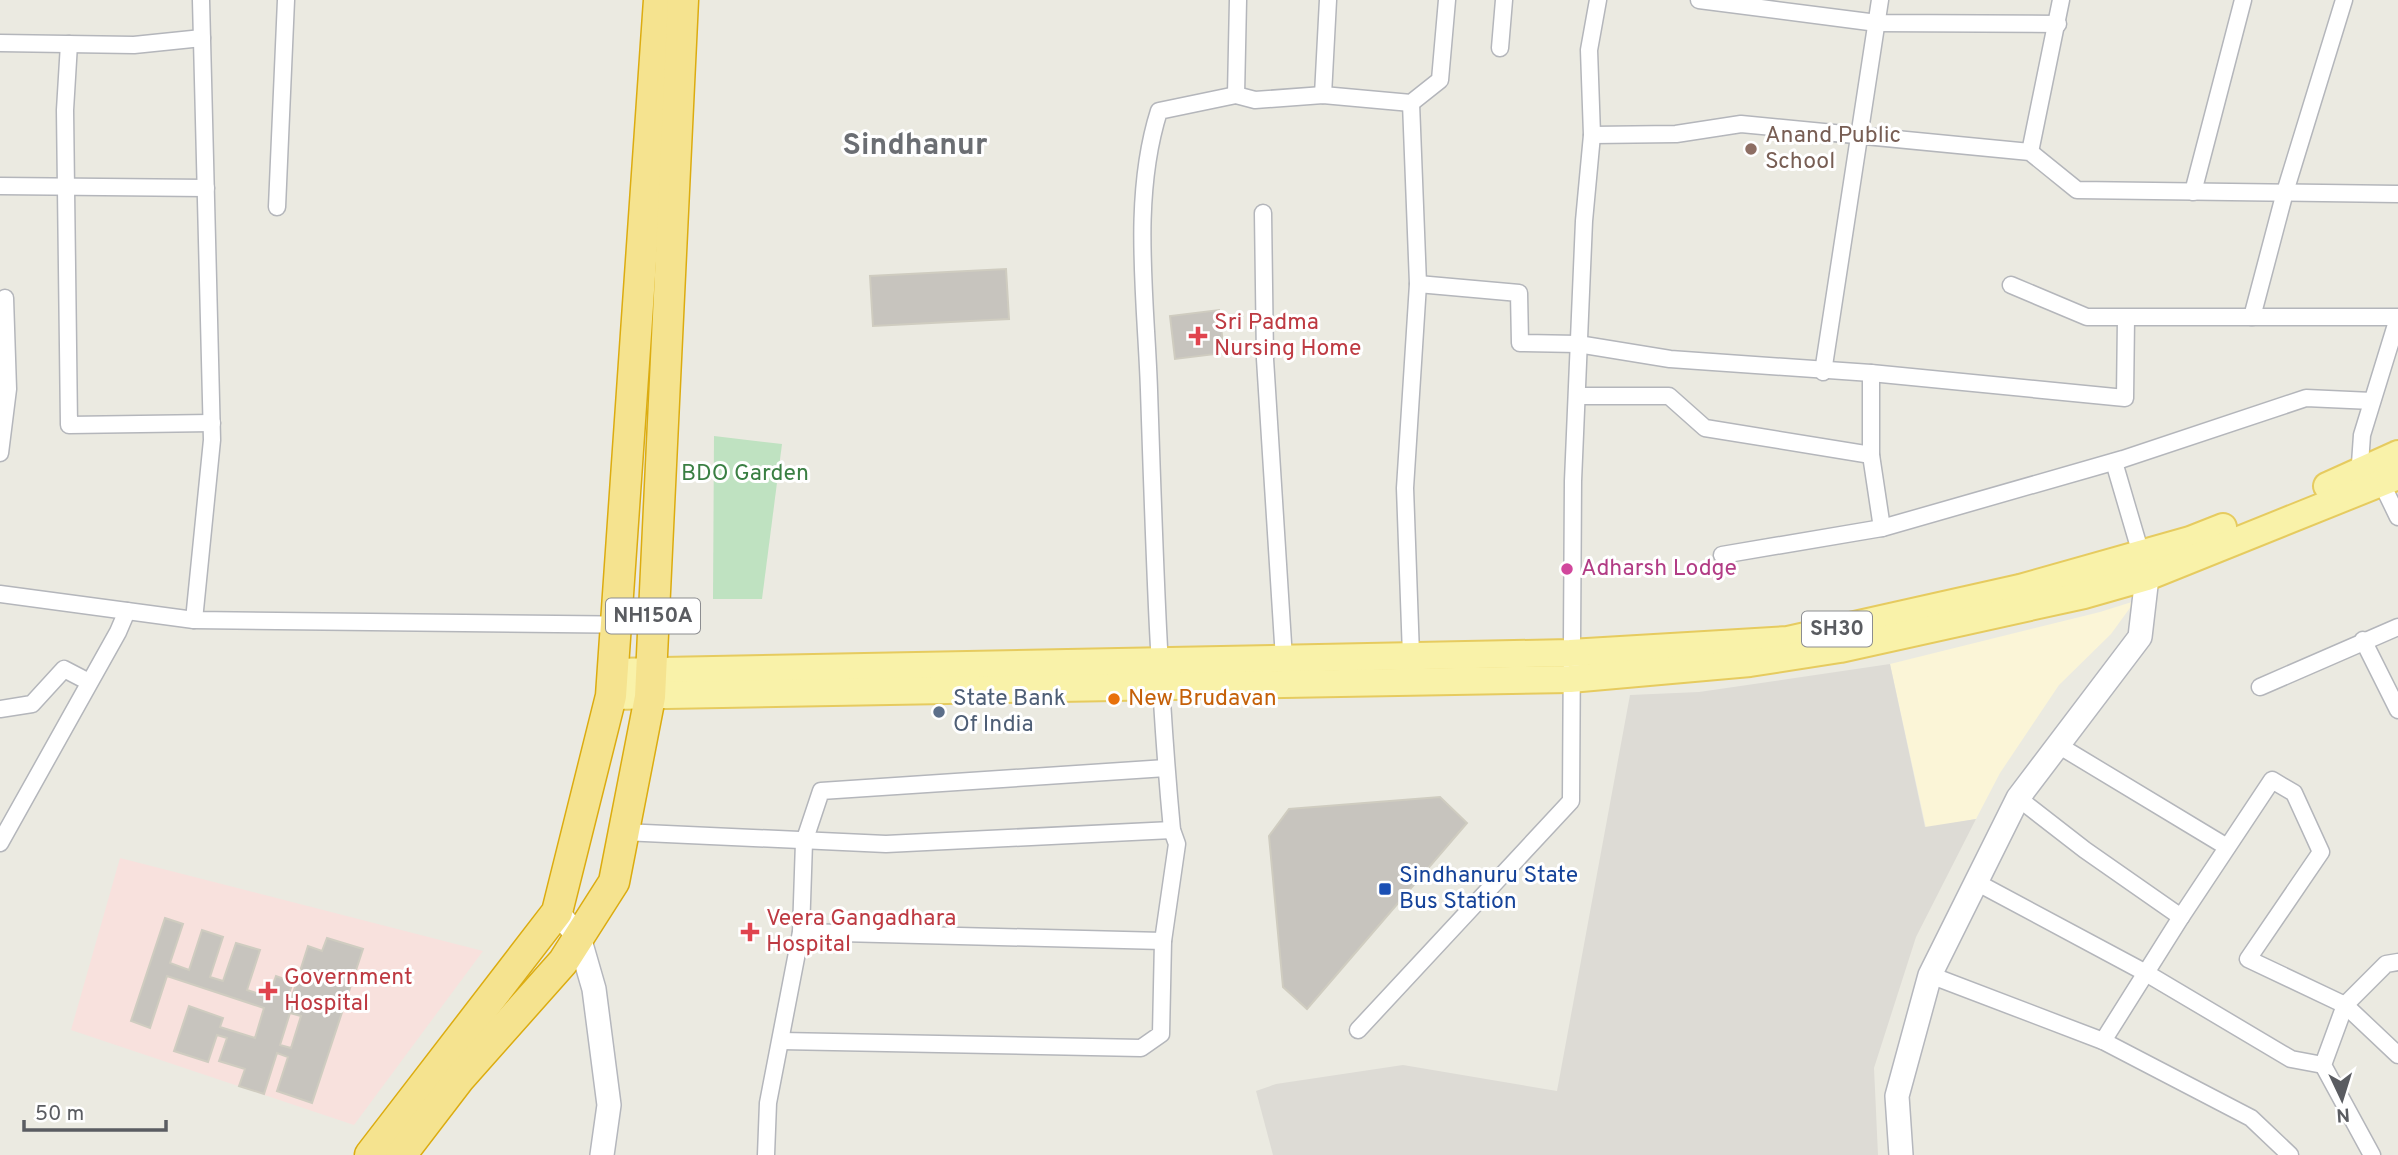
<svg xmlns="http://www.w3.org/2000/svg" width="2398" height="1155" viewBox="0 0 2398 1155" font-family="Overpass,sans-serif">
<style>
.commercial{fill:#fbf5d7}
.industrial{fill:#dddbd5}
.medical{fill:#f8e1dd}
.green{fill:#bfe2c1}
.building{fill:#c7c4be;stroke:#cfccc0;stroke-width:2;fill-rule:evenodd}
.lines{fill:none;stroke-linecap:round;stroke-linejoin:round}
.street-casing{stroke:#b4b6bb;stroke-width:19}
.secondary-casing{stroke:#b5b7bd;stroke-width:26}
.primary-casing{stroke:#e6cb5f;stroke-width:30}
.highway-casing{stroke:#dcac10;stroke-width:33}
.street{stroke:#fff;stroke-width:16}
.secondary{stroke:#fff;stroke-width:23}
.primary{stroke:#f9f2a9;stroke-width:26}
.highway{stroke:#f5e38f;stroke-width:30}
.education-dot{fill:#8d6e63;stroke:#fff;stroke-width:2.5}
.health-dot{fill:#e0444e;stroke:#fff;stroke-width:2.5}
.hotel-dot{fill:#d1479c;stroke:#fff;stroke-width:2.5}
.food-dot{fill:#e8710a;stroke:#fff;stroke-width:2.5}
.service-dot{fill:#5c6f8a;stroke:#fff;stroke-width:2.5}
.transit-dot{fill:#1a4fb4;stroke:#fff;stroke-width:2.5}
.labels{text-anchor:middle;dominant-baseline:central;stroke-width:6;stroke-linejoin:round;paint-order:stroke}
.shield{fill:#fff;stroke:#8c8d90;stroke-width:2}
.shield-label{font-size:21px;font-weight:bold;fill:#5a5c61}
.education-label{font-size:23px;fill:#785e54;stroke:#fff;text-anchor:start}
.health-label{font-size:23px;fill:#be3a42;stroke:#fff;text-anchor:start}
.park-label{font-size:23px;fill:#3a7f43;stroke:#fff}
.hotel-label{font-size:23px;fill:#b23c85;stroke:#fff;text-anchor:start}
.service-label{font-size:23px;fill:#4e5e75;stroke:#fff;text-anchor:start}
.food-label{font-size:23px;fill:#c56008;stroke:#fff;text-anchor:start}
.transit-label{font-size:23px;fill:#164399;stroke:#fff;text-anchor:start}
.district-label{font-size:30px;font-weight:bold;fill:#6b6e73;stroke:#fff}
</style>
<rect width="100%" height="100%" fill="#ebeae1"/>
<!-- commercial -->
<polygon class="commercial" points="2135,601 2111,634 2059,685 2000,773 1976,819 1926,828 1890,664 2100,612"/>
<!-- industrial -->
<polygon class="industrial" points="1890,664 1925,827 1976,819 1916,937 1874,1068 1878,1155 1273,1155 1256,1091 1276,1084 1403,1065 1557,1091 1630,695 1699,692"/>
<!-- medical -->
<polygon class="medical" points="120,858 483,951 354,1125 71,1030"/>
<!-- green -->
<polygon class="green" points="714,436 782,444 762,599 713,599"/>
<!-- building -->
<g class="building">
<polygon points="1006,269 1009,319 873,326 870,276"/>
<polygon points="1219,310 1224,353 1175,359 1170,316"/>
<polygon points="1440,797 1467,823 1307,1009 1283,987 1269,836 1289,809"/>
<path d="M165,918L183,924L170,963L189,970L202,930L223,937L210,977L223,981L236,943L260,950L247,990L269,997L276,976L293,982L285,1005L289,1006L308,946L322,951L327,938L363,949L312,1103L277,1091L288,1057L277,1053L264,1094L239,1086L245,1069L219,1061L227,1038L217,1035L208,1062L174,1051L189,1006L223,1018L220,1027L255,1038L264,1008L167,976L150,1028L131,1021ZM290,1013L301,1016L291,1048L280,1045Z"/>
</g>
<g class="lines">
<!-- street casing -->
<g class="street-casing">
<g id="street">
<polyline points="1699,0 1877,23 2058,24"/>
<polyline points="0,43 134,45 202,38"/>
<polyline points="69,44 65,110 69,425 212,423"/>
<polyline points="1500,48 1504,0"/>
<polyline points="1236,95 1238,0"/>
<polyline points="1323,95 1328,0"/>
<polyline points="1411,103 1418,284 1405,488 1411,655"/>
<polyline points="1592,135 1676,134 1741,124 2030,152 2077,190 2398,194"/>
<polyline points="2030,152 2061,0"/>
<polyline points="0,186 206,188"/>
<polyline points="2193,192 2243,0"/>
<polyline points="277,207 286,0"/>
<polyline points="1263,213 1265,359 1284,659"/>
<polyline points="1418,284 1519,293 1520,343 1578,344 1670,359 1871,373 2125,398 2126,318"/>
<polyline points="2011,285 2087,317 2398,317"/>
<polyline points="2252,317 2285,192 2344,0"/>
<polyline points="1823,372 1880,0"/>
<polyline points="1871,373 1871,455 1882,528"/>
<polyline points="1578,396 1669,396 1705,428 1871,455"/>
<polyline points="0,453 8,389 5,298"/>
<polyline points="2114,462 2141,554"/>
<polyline points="2359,478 2362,435 2398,318"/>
<polyline points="2382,484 2398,517"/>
<polyline points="1722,555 1882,528 2123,459 2306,398 2372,401"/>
<polyline points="0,594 194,620 653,625"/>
<polyline points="194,620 212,440 201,0"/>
<polyline points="2363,640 2398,710"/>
<polyline points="2260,687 2398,627"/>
<polyline points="0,709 32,704 64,669 89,682"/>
<polyline points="2058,745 2227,847"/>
<polyline points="2018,798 2085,850 2181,917 2272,780 2294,793 2321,852 2248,959 2345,1005 2398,1055"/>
<polyline points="623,832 886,844 1172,830"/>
<polyline points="0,843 118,632 127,611"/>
<polyline points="1976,882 2146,973 2291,1059 2323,1065"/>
<polyline points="801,932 1163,941"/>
<polyline points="1930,975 2103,1041 2251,1118 2290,1155"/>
<polyline points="1358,1030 1571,801 1573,481 1584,221 1592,135 1589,50 1598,0"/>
<path d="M781,1041L1141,1048L1161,1034L1163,941L1177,844L1172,830C1158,683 1154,537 1149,390C1146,299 1131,199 1159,111L1236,95L1255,100L1323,95L1411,103L1440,80L1447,0"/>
<polyline points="2103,1041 2181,917"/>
<polyline points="766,1155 768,1103 801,932 804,842 821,791 1166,768"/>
<polyline points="2372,1155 2323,1065 2345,1005 2386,964 2398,962"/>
</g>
</g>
<!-- secondary casing -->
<g class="secondary-casing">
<g id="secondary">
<polyline points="557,912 579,937 594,989 609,1105 602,1155"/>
<polyline points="1901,1155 1897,1096 1930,975 2018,798 2140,637 2147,577 2143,560"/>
</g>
</g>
<!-- primary casing -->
<g class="primary-casing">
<g id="primary">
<polyline points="2327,486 2398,454"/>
<polyline points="612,672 1570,653 1788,640 2020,588 2190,540 2223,527"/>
<polyline points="611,696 1570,679 1750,663 1840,649 2084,595 2147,577 2398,476"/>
</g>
</g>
<!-- highway casing -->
<g class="highway-casing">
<g id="highway">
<polyline points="370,1155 557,912 611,696 659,0"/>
<polyline points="401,1155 460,1078 563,962 614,882 650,697 683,0"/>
</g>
</g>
<!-- street -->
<use href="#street" class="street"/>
<!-- secondary -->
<use href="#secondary" class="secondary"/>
<!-- primary -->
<use href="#primary" class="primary"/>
<!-- highway -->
<use href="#highway" class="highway"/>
</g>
<!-- markers -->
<circle class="education-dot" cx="1751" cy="149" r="7"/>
<g class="health-dot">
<path d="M1194.5 325.5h7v7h7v7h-7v7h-7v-7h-7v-7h7z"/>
<path d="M746.5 921.5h7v7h7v7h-7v7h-7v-7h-7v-7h7z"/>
<path d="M264.5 980.5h7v7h7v7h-7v7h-7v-7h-7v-7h7z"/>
</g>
<circle class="hotel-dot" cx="1567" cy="569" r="7"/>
<circle class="food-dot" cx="1114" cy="699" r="7"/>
<circle class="service-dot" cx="939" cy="712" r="7"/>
<rect class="transit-dot" x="1378" y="882" width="14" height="14" rx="3.5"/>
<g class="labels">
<!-- shield labels -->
<g class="shield">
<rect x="606" y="598.5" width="94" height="35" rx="5"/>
<rect x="1802" y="611.5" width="70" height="35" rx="5"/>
</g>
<g class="shield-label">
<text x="653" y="616">NH150A</text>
<text x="1837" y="629">SH30</text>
</g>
<!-- education labels -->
<g class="education-label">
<text x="1765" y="136">Anand Public<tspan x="1765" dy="26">School</tspan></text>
</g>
<!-- health labels -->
<g class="health-label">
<text x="1214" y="323">Sri Padma<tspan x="1214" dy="26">Nursing Home</tspan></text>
<text x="766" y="919">Veera Gangadhara<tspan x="766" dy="26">Hospital</tspan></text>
<text x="284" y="978">Government<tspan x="284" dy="26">Hospital</tspan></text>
</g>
<!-- park labels -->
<g class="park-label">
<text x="745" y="474">BDO Garden</text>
</g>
<!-- hotel labels -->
<g class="hotel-label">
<text x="1581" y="569">Adharsh Lodge</text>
</g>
<!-- service labels -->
<g class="service-label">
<text x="953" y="699">State Bank<tspan x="953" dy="26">Of India</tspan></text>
</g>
<!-- food labels -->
<g class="food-label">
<text x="1128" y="699">New Brudavan</text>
</g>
<!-- transit labels -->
<g class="transit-label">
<text x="1399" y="876">Sindhanuru State<tspan x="1399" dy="26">Bus Station</tspan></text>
</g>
<!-- district labels -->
<g class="district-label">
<text x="915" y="146">Sindhanur</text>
</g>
</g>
<!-- north arrow -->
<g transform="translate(2342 1099) rotate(176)" stroke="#ffffff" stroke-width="5" paint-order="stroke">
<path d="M0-5L12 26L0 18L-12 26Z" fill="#5a5c61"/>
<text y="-10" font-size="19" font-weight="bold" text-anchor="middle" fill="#5a5c61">N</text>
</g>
<!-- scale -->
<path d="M24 1120v10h142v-10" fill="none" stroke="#5a5c61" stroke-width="3.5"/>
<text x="35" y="1120" font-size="21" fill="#5a5c61" stroke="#ffffff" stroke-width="5" paint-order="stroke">50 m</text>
</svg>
